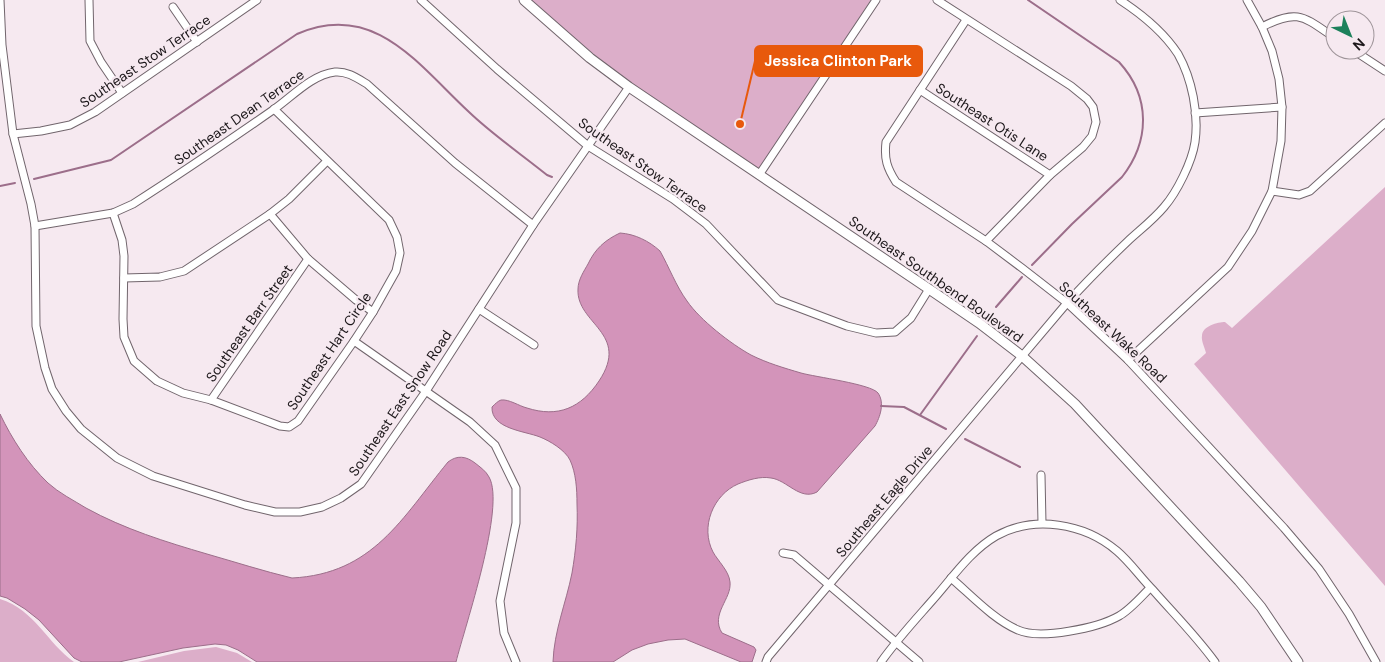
<svg xmlns="http://www.w3.org/2000/svg" width="1385" height="662" viewBox="0 0 1385 662" font-family="'DM Sans',sans-serif">
<style>
.green{fill:#dcaec9}
.water{fill:#d394ba;stroke:#9c6e8a}
.lines{fill:none;stroke-linecap:round;stroke-linejoin:round}
.stream{stroke:#9c6e8a;stroke-width:2}
.minor-casing{stroke:#71656c;stroke-width:9}
.tertiary-casing{stroke:#71656c;stroke-width:11}
.minor{stroke:#fff;stroke-width:7}
.tertiary{stroke:#fff;stroke-width:9}
.labels{text-anchor:middle;dominant-baseline:central;stroke-width:4.5;stroke-linejoin:round;paint-order:stroke}
.street-label{font-size:14px;fill:#1c171a;stroke:#f6e9f0}
.leader{fill:none;stroke:#e8590c;stroke-width:2}
.callout-dot{fill:#e8590c;stroke:#f6e9f0;stroke-width:2}
.callout{fill:#e8590c;stroke:#e8590c;stroke-width:2}
.callout-label{font-size:15px;text-anchor:middle;font-weight:bold;fill:#fff}
</style>
<rect width="100%" height="100%" fill="#f6e9f0"/>
<!-- green -->
<g class="green">
<polygon points="530,0 871,0 759,169 624,79 557,24"/>
<path d="M1385,187V586L1194,364L1206,353C1205,348 1201,341 1202,336C1202,326 1218,322 1225,322L1232,328Z"/>
<path d="M0,599C35,610 47,643 74,662H0Z"/>
<polygon points="216,647 237,653 252,662 138,662 184,651"/>
</g>
<!-- water -->
<g class="water">
<path d="M620,233C635,234 649,241 660,251C669,267 676,286 687,301C700,320 731,344 751,355C767,363 784,368 801,373C815,377 871,384 878,393C885,403 880,417 875,426L817,492C800,501 787,480 771,478C760,476 748,480 738,484C713,495 700,527 713,552C718,561 729,571 730,582C732,599 710,614 722,633L754,647L756,650L752,662H741L685,639L668,640L648,644L632,650L613,662H553C554,631 566,603 572,573C576,550 578,527 577,504C577,489 576,473 570,460C565,450 550,441 540,437C525,431 491,429 492,407C495,404 498,401 501,400C509,399 519,406 527,408C558,418 581,408 599,381C631,333 576,324 578,289C578,280 584,271 588,264C595,249 605,240 620,233Z"/>
<path d="M0,414C12,439 28,464 48,483C59,493 73,500 86,508C124,529 166,542 207,554C235,562 263,571 292,578C373,574 402,518 448,462C457,455 466,456 475,463C480,467 486,471 489,477C506,506 465,626 456,662H257L238,650L226,645L215,644L183,648L119,662H82L74,658L39,620L25,609L7,598L0,596Z"/>
</g>
<g class="lines">
<!-- stream -->
<g class="stream">
<path d="M1028,0L1119,62C1151,97 1150,141 1122,177L1072,224L1032,265"/>
<path d="M34,179L111,160L297,34C375,0 419,66 469,112C493,135 521,154 547,175L552,177"/>
<polyline points="0,186 15,183"/>
<polyline points="996,307 1022,277"/>
<polyline points="881,406 904,407 946,429"/>
<polyline points="920,415 977,336"/>
<polyline points="965,439 1020,467"/>
</g>
<!-- minor casing -->
<g class="minor-casing">
<g id="minor">
<polyline points="0,0 2,45 13,134 31,204 35,226 36,326 45,368 52,389 66,411 81,429 117,458 153,476 245,505 275,512 300,512 322,507 341,498 361,484 426,391 533,225 629,87"/>
<polyline points="89,0 90,41 101,62 122,93"/>
<polyline points="421,0 497,69 588,146 673,199 706,224 778,300 847,326 876,333 895,332 911,318 929,289"/>
<polyline points="937,0 1071,86 1087,99 1093,107 1096,122 1092,136 1083,147 1050,175 986,241"/>
<polyline points="173,7 197,42"/>
<path d="M966,20L886,142C884,159 887,168 896,182L986,241L1022,268L1067,303L1128,360L1284,528L1319,569L1349,614L1376,662"/>
<path d="M1262,27C1298,8 1304,17 1335,38"/>
<polyline points="1353,50 1385,71"/>
<polyline points="920,90 1050,175"/>
<polyline points="1195,113 1282,107"/>
<polyline points="13,134 41,131 70,125 95,112 257,0"/>
<polyline points="759,175 876,0"/>
<polyline points="1272,191 1299,195 1310,191 1385,123"/>
<polyline points="113,213 122,240 124,256 123,319 124,337 134,361 157,381 183,393 211,400 280,426 289,427 298,421 354,341 373,312 396,271 400,253 397,237 389,220 274,109"/>
<polyline points="270,214 308,259 356,300 373,312"/>
<path d="M35,226L113,213L133,204C180,174 227,142 273,110C292,97 311,75 335,72C347,71 357,78 367,84L455,163L533,225"/>
<polyline points="124,278 160,277 184,271 270,214 289,199 327,161"/>
<polyline points="479,309 534,345"/>
<polyline points="354,341 470,422 495,445 516,488 516,523 500,601 504,633 516,662"/>
<polyline points="1128,360 1228,267 1252,231 1272,191 1281,141 1282,107 1279,79 1272,51 1262,27 1247,0"/>
<polyline points="211,400 308,259"/>
<polyline points="1041,475 1042,523"/>
<polyline points="783,553 794,555 919,662"/>
<path d="M951,578C971,595 994,620 1018,630C1040,640 1098,628 1119,616C1130,610 1141,597 1150,588"/>
<path d="M766,662L768,657L1067,303C1087,281 1107,261 1128,241C1140,230 1154,219 1164,207C1177,192 1192,162 1195,142C1199,114 1192,79 1178,54C1163,31 1143,15 1120,0"/>
<path d="M881,662C898,638 918,617 937,595C955,574 972,550 996,536C1034,515 1084,523 1117,551C1130,562 1141,578 1153,590C1174,614 1196,636 1215,662"/>
</g>
</g>
<!-- tertiary casing -->
<g class="tertiary-casing">
<polyline id="tertiary" points="524,0 590,58 629,87 929,289 979,323 1022,356 1075,404 1239,581 1261,607 1298,662"/>
</g>
<!-- minor -->
<use href="#minor" class="minor"/>
<!-- tertiary -->
<use href="#tertiary" class="tertiary"/>
</g>
<g class="labels">
<!-- street labels -->
<g class="street-label">
<text transform="translate(145 61) rotate(-34)">Southeast Stow Terrace</text>
<text transform="translate(239 117) rotate(-35)">Southeast Dean Terrace</text>
<text transform="translate(992 122) rotate(33)">Southeast Otis Lane</text>
<text transform="translate(643 165) rotate(35)">Southeast Stow Terrace</text>
<text transform="translate(936 279) rotate(35)">Southeast Southbend Boulevard</text>
<text transform="translate(249 323) rotate(-55)">Southeast Barr Street</text>
<text transform="translate(1113 332) rotate(43)">Southeast Wake Road</text>
<text transform="translate(329 351) rotate(-56)">Southeast Hart Circle</text>
<text transform="translate(400 403) rotate(-56)">Southeast East Snow Road</text>
<text transform="translate(884 501) rotate(-50)">Southeast Eagle Drive</text>
</g>
</g>
<!-- callouts -->
<path class="leader" d="M740 124L755 61"/>
<circle class="callout-dot" cx="740" cy="124" r="5"/>
<rect class="callout" x="755" y="46" width="167" height="30" rx="5"/>
<g class="callout-label">
<text x="838" y="66">Jessica Clinton Park</text>
</g>
<!-- north arrow -->
<g transform="translate(1350 35) rotate(137)"><circle r="24" fill="#f6e9f0" stroke="#9f959a"/>
<path d="M0-4L9 19L0 12L-9 19Z" fill="#1c815b"/>
<text y="-8" font-size="14" font-weight="bold" text-anchor="middle" fill="#1c171a">N</text>
</g>
</svg>
